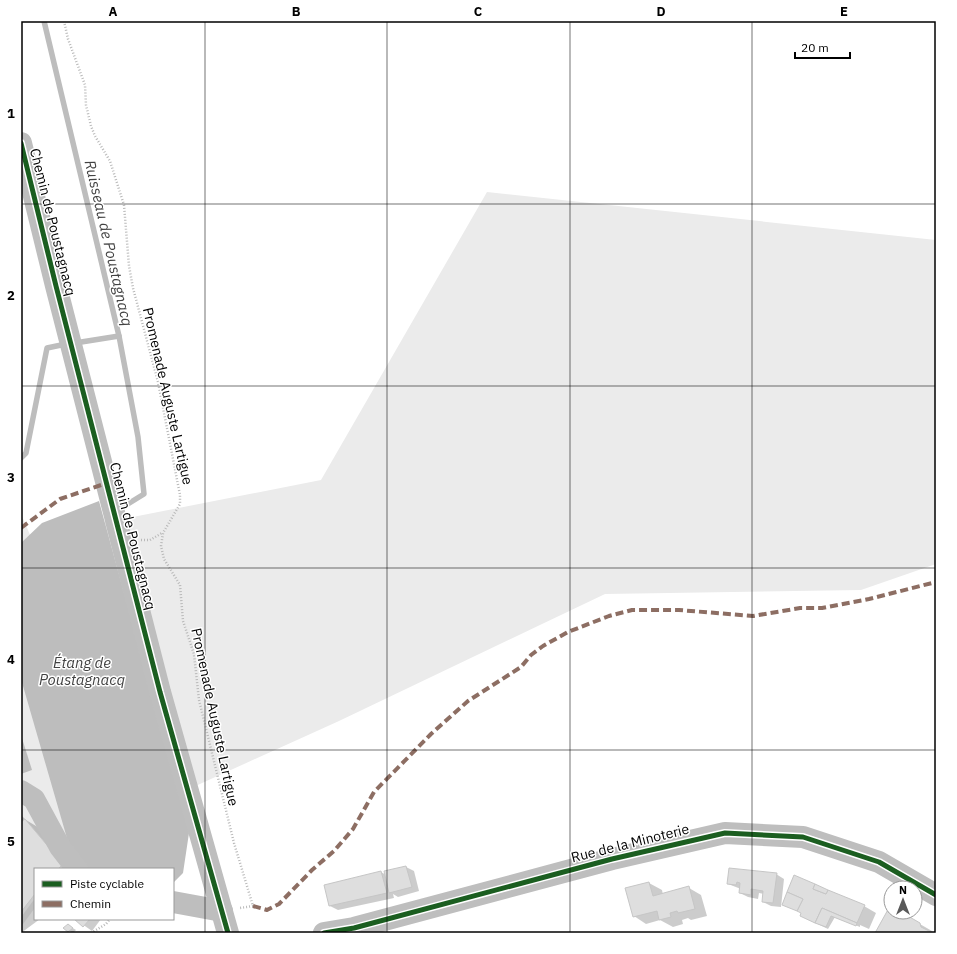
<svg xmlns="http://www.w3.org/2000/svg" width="957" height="954" viewBox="0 0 957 954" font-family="'IBM Plex Sans',sans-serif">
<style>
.green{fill:#ebebeb}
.water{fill:#bdbdbd}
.shadow{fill:#0003}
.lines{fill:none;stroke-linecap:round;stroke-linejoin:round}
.stream{stroke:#bdbdbd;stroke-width:5.5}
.building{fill:#dedede;stroke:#c6c6c6}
.path{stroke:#b9b9b9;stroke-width:2.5;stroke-dasharray:1 2;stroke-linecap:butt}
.minor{stroke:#bebebe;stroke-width:22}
.quiet{stroke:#8d6e63;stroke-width:4;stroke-dasharray:8 4;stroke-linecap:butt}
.cycleway-casing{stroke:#fff;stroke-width:8}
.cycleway{stroke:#1b5e20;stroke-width:5}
.grid{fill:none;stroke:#000;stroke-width:1;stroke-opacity:0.55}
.labels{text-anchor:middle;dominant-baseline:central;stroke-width:3;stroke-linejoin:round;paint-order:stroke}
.street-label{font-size:14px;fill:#000;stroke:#fff}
.water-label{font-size:15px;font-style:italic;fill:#424242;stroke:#fff}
.neatline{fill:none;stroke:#000;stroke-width:1.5}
.grid-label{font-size:13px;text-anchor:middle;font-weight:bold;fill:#000}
</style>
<rect width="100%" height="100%" fill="#fff"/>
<!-- green -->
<polygon class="green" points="487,192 936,240 936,564 861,590 605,594 339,721 21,865 21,514 31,537 321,480"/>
<!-- water -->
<polygon class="water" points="99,501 189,833 183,873 173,883 173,869 87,869 73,859 21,679 21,543 42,523"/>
<!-- shadow -->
<g class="shadow">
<polygon points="21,735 32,770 21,774"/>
<polygon points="21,815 26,820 41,829 75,869 35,869 35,919 40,919 21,933"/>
<polygon points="406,867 414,871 419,891 398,897 393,894 394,898 338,910 330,906 381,872 386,875 385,872"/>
<polygon points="730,869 776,874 784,879 781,907 771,906 763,902 764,894 759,893 758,899 748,897 740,893 741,889 728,884"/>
<polygon points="649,883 662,890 663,895 689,888 701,895 707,916 691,920 688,918 682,920 683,924 673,927 660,920 646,924 634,916 626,889"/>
<polygon points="864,906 876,913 869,929 860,925 860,927 835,917 828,929 801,916"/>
<polygon points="890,907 891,912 899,912 932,931 933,933 876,933"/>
<polygon points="75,919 101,919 92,931"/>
<polygon points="68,925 76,930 73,933 65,928"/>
</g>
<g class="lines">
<!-- stream -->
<g class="stream">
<polyline points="44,21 119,336 75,343"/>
<polyline points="21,458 26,453 47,348 66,344"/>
<polyline points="118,510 144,494 138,437 119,336"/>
<polyline points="21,922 35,903"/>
</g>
</g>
<!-- building -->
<g class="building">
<polygon points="25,819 63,864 58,869 35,869 35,894 21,912 21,822"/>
<polygon points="406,866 412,887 389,893 384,871"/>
<polygon points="729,868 777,873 773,903 762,902 763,891 751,889 751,895 739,893 740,883 737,882 736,885 727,884"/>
<polygon points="381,871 387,893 329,906 324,885"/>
<polygon points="794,875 815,884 813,889 826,894 828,890 865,905 857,923 822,908 815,923 800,916 801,913 797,911 803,899 787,892"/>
<polygon points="649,882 653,896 689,886 695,909 678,913 677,911 670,913 671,917 659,920 657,911 633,917 625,888"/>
<polygon points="815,884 828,890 826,894 813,889"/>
<polygon points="787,892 803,899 797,911 782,905"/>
<polygon points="890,906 891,912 901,912 920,923 921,927 933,933 875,933"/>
<polygon points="822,908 857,923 856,926 831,916 826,927 815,923"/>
<polygon points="74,919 90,919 83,927"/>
<polygon points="68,924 73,928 68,932 63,928"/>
</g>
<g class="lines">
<!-- path -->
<g class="path">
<polyline points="64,21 68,39 85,85 86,105 91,126 95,136 110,161 124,205 129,266 133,288 158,382 180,495 180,504 163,533 161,546 164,559 180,585 183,621 194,654 199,700 234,843 253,906 240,908"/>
<polyline points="141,540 150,540 162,533"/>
<polyline points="91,933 106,924 110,919"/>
</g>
<!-- minor -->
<g class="minor">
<polyline points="21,143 56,286 160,692 228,933"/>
<polyline points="21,791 34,799 60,847 77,869"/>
<polyline points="173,902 222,911"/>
<polyline points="324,933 354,928 612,859 725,833 803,837 879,862 936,895"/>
</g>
<!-- quiet -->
<g class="quiet">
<polyline points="21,528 60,499 107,483"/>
<polyline points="253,906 267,910 279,904 312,870 334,851 353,829 374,792 431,734 468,701 521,667 531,655 543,646 568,632 609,616 632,610 679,610 753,616 800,608 822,608 869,599 936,582"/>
</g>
<!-- cycleway casing -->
<g class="cycleway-casing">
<g id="cycleway">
<polyline points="21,143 56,286 160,692 228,933"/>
<polyline points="324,933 354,928 612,859 725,833 803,837 879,862 936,895"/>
</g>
</g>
<!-- cycleway -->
<use href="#cycleway" class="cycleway"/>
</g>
<!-- grid -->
<path class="grid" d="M205,21V933M387,21V933M570,21V933M752,21V933M21,204H936M21,386H936M21,568H936M21,750H936"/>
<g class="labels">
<!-- street labels -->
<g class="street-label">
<text transform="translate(53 222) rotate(76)">Chemin de Poustagnacq</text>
<text transform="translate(168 396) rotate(77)">Promenade Auguste Lartigue</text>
<text transform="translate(133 536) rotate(76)">Chemin de Poustagnacq</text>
<text transform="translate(215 717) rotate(78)">Promenade Auguste Lartigue</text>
<text transform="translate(630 843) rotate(-14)">Rue de la Minoterie</text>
</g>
<!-- water labels -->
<g class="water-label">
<text transform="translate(109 243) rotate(77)">Ruisseau de Poustagnacq</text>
<text x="82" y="662">Étang de<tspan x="82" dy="17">Poustagnacq</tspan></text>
</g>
</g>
<!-- border -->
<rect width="957" height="954" fill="none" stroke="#ffffff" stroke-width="44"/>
<!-- legend -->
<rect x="34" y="868" width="140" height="52" fill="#ffffff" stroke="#999999"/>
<rect x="42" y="881" width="20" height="6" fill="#1b5e20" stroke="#999999"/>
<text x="70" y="888" font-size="12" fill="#000000">Piste cyclable</text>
<rect x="42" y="901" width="20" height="6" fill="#8d6e63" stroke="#999999"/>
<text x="70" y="908" font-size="12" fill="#000000">Chemin</text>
<!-- north arrow -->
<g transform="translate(903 900)"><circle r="19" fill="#ffffff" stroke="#999999"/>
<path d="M0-3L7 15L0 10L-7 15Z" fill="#595959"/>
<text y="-6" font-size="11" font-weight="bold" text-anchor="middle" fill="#000000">N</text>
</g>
<!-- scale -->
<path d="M795 52v6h55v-6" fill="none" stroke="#000000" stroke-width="2"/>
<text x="801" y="52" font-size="12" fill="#000000" stroke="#ffffff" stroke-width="3" paint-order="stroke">20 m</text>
<rect x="22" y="22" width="913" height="910" class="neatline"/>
<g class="grid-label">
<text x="113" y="16">A</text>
<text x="296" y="16">B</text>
<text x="478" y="16">C</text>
<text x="661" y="16">D</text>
<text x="844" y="16">E</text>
<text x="11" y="118">1</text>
<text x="11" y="300">2</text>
<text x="11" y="482">3</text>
<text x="11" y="664">4</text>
<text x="11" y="846">5</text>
</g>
</svg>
